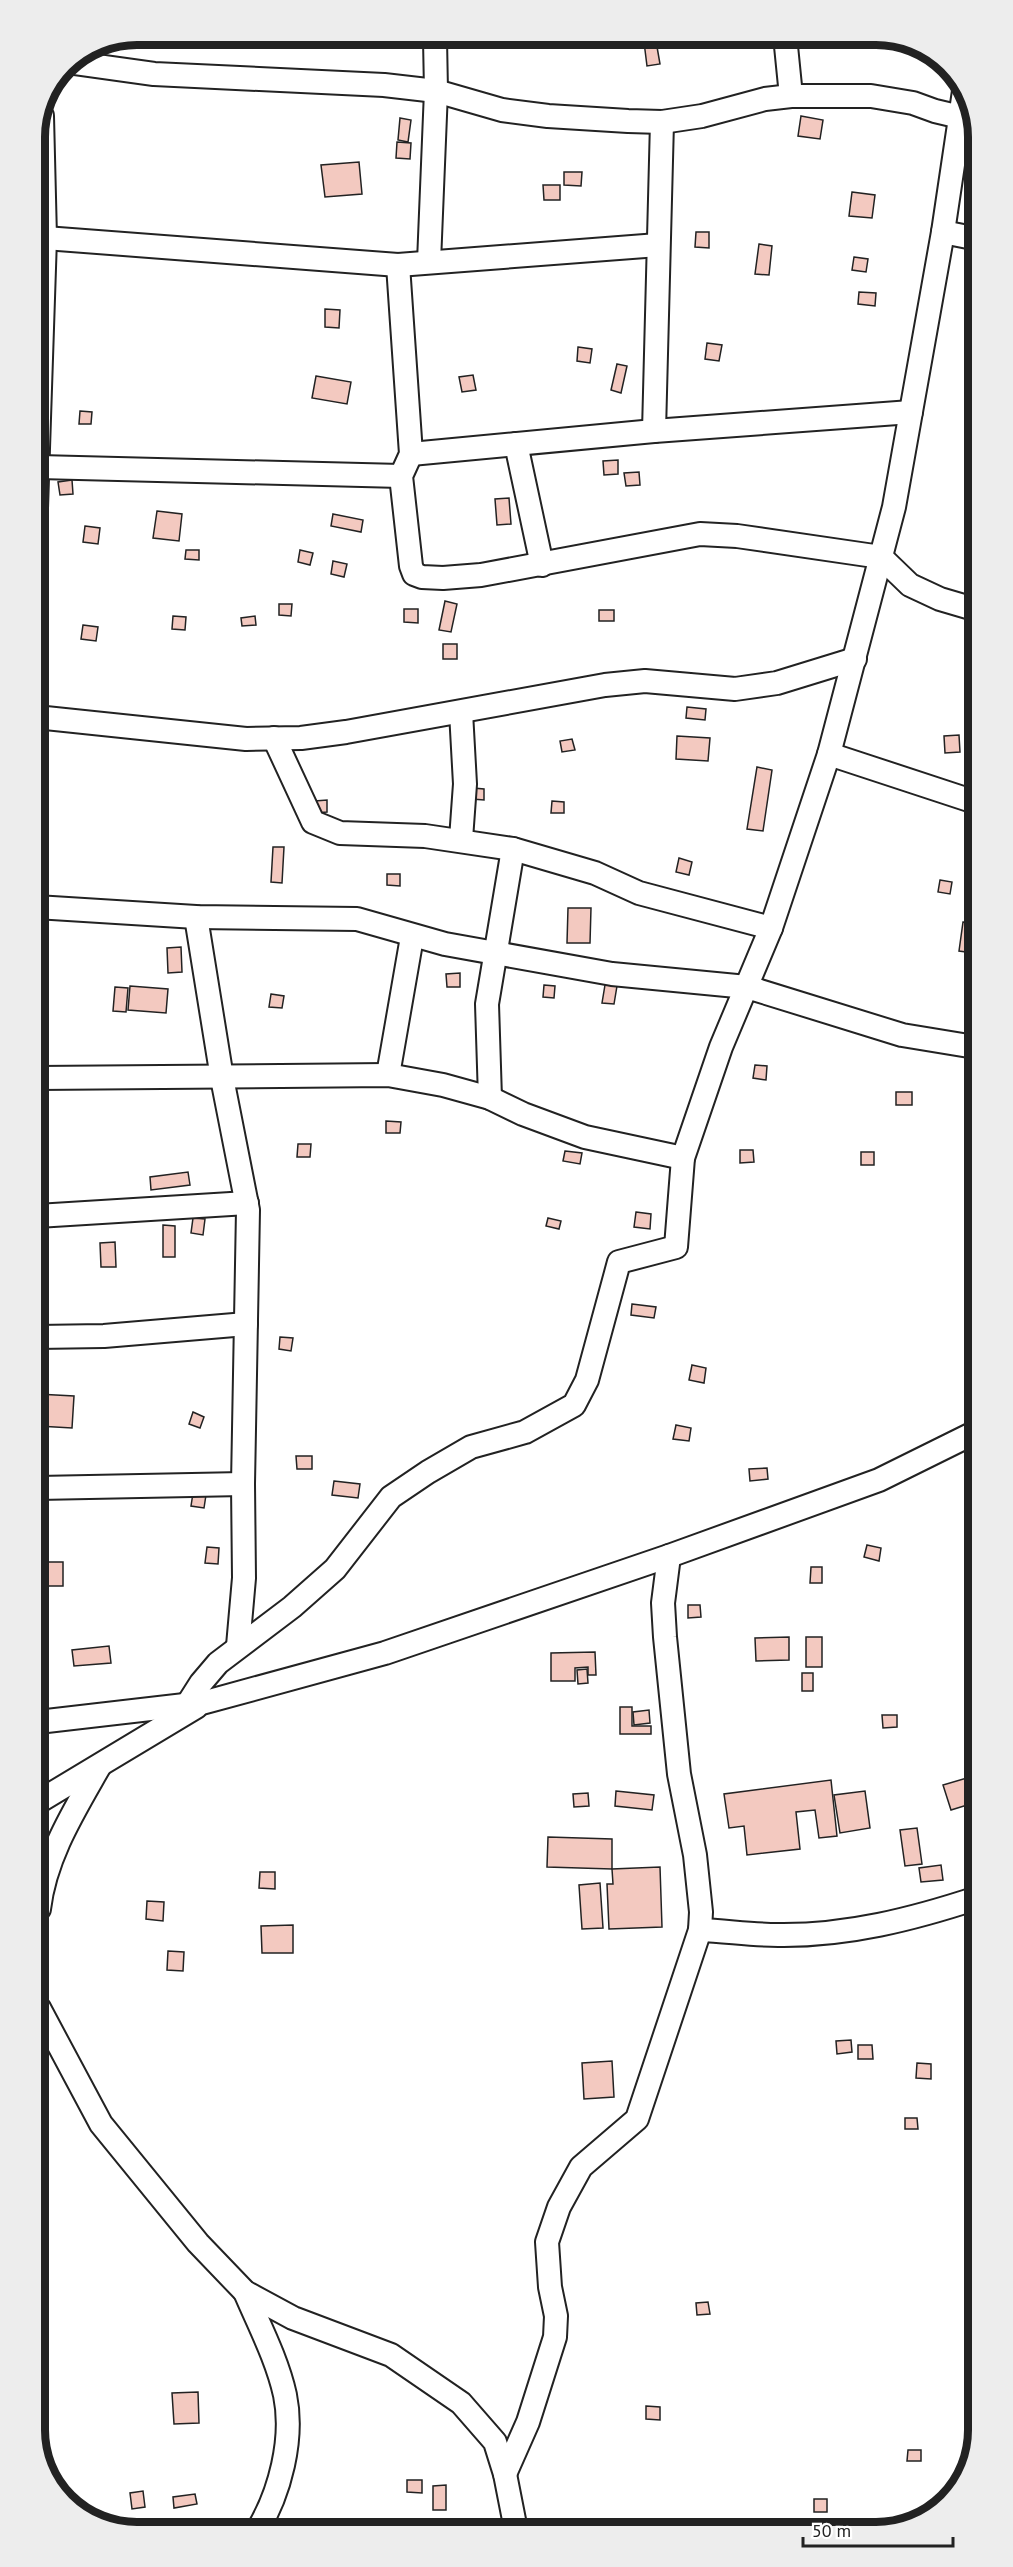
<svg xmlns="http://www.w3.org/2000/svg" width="1013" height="2567" viewBox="0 0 1013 2567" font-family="'PT Sans',sans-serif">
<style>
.building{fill:#f3c9c0;stroke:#222;stroke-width:1.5}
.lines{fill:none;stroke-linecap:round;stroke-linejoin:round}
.minor-casing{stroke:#222;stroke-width:26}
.minor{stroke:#fff;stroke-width:22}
.rim{fill:none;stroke:#222;stroke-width:8}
</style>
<rect width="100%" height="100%" fill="#fff"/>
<!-- building -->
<g class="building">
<polygon points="674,37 688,37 689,45 675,46"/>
<polygon points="525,38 540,38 540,47 526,48"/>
<rect x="558" y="38" width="15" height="7"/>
<polygon points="656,41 660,64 647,66 644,42"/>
<polygon points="801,116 823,120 820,139 798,136"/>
<polygon points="400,118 411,120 408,142 398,140"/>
<polygon points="397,142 411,143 410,159 396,158"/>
<polygon points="359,162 362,194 325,197 321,165"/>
<polygon points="564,172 582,172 581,186 564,185"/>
<polygon points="543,185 560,185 560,200 544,200"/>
<polygon points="852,192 875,195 872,218 849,216"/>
<polygon points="696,232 709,232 709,248 695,247"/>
<polygon points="759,244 772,246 769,275 755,274"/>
<polygon points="854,257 868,259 866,272 852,270"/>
<polygon points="859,292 876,293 875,306 858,304"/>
<polygon points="325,309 340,310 339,328 325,327"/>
<polygon points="707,343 722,345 719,361 705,359"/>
<polygon points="578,347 592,349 590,363 577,361"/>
<polygon points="617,364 627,366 621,393 611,390"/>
<polygon points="473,375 476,390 462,392 459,377"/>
<polygon points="316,376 351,382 347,404 312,398"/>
<polygon points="80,411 92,412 91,424 79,424"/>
<polygon points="618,460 618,474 604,475 603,461"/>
<polygon points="639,472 640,485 626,486 624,473"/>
<polygon points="72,480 73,494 60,495 58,482"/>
<polygon points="509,498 511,524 497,525 495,499"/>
<polygon points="157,511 182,514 179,541 153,538"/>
<polygon points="333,514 363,520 361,532 331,526"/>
<polygon points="85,526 100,528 98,544 83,542"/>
<polygon points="186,550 199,550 199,560 185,559"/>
<polygon points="300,550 313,553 310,565 298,562"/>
<polygon points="333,561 347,564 344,577 331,574"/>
<polygon points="445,601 457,604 451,632 439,630"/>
<polygon points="279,604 292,604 291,616 279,615"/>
<polygon points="404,609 418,609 418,623 404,622"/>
<rect x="599" y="610" width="15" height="11"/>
<polygon points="173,616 186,617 185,630 172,629"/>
<polygon points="255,616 256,625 242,626 241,618"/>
<polygon points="83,625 98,627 96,641 81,639"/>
<rect x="443" y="644" width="14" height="15"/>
<polygon points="687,707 706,709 705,720 686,718"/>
<polygon points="959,735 960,752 945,753 944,736"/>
<polygon points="677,736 710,738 708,761 676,759"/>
<polygon points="572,739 575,750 562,752 560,741"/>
<polygon points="757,767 772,770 763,831 747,829"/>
<polygon points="473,788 484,789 484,800 472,799"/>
<polygon points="327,800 327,812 315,813 315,801"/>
<polygon points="552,801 564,802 564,813 551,813"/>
<polygon points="273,847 284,847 282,883 271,882"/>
<polygon points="679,858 692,862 689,875 676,872"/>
<rect x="966" y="862" width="9" height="16"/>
<polygon points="387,874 400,874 400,886 387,885"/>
<polygon points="940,880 952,882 950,894 938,892"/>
<polygon points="568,908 591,908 590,943 567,943"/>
<polygon points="963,922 975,923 973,953 959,951"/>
<polygon points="181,947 182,972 168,973 167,948"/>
<polygon points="460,973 460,987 447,987 446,974"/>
<polygon points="544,985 555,986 554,998 543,997"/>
<polygon points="605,985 617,986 614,1004 602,1003"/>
<polygon points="130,986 168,989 166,1013 128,1010"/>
<polygon points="115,987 128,988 126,1012 113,1011"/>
<polygon points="271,994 284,996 282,1008 269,1007"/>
<polygon points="755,1065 767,1066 766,1080 753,1078"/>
<rect x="896" y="1092" width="16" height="13"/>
<polygon points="386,1121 401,1122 400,1133 386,1133"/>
<polygon points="298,1144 311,1144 310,1157 297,1157"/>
<polygon points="740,1150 753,1150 754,1162 740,1163"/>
<polygon points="565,1151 582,1153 580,1164 563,1161"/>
<rect x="861" y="1152" width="13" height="13"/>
<polygon points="188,1172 190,1185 151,1190 150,1177"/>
<polygon points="636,1212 651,1214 650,1229 634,1227"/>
<polygon points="193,1218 205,1219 203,1235 191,1233"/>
<polygon points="548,1218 561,1221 559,1229 546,1226"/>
<polygon points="163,1225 175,1226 175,1257 163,1257"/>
<polygon points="115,1242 116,1267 101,1267 100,1243"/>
<polygon points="632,1304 656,1307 654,1318 631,1315"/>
<polygon points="280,1337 293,1338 291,1351 279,1349"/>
<polygon points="692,1365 706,1368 704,1383 689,1380"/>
<polygon points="37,1394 74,1396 72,1428 38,1426"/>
<polygon points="193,1412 204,1417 200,1428 189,1424"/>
<polygon points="676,1425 691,1428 689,1441 673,1439"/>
<polygon points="296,1456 312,1456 312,1469 297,1469"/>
<polygon points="767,1468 768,1479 750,1481 749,1469"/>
<polygon points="334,1481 360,1484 358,1498 332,1495"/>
<polygon points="193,1493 206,1495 204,1508 191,1506"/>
<polygon points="867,1545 881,1548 879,1561 864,1557"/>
<polygon points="207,1547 219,1548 218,1564 205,1563"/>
<polygon points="44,1562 63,1562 63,1586 38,1586 38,1574 44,1574"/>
<polygon points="811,1567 822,1567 822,1583 810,1583"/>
<polygon points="688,1605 700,1605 701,1617 688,1618"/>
<polygon points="789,1637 789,1660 756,1661 755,1638"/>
<rect x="806" y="1637" width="16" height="30"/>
<polygon points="109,1646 111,1663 74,1666 72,1650"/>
<polygon points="595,1652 596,1675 588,1675 588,1667 575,1668 575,1681 551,1681 551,1653"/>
<polygon points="587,1669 588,1683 578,1684 577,1670"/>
<rect x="802" y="1673" width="11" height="18"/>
<polygon points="620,1707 632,1707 632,1726 651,1726 651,1734 620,1734"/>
<polygon points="649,1710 650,1723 634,1725 633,1712"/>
<polygon points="882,1715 897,1715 897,1727 883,1728"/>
<polygon points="977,1748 977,1761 968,1763 965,1750"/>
<polygon points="977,1775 977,1802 951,1810 943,1785"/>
<polygon points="831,1780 837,1836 819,1838 815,1810 796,1812 800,1849 747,1855 744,1826 729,1828 724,1794"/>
<polygon points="616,1791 654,1795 652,1810 615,1806"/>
<polygon points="865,1791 870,1828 840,1833 834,1795"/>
<polygon points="588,1793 589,1806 574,1807 573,1794"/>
<polygon points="917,1828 922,1864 905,1866 900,1830"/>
<polygon points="548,1837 612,1839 612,1869 547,1867"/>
<polygon points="941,1865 943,1880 921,1882 919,1868"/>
<polygon points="660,1867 662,1927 609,1929 607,1884 613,1884 612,1869"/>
<polygon points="260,1872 275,1872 275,1889 259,1888"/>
<polygon points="600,1883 603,1928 582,1929 579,1885"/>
<polygon points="147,1901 164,1902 163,1921 146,1919"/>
<polygon points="293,1925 293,1953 262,1953 261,1926"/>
<polygon points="168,1951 184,1952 183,1971 167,1970"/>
<polygon points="851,2040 852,2052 837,2054 836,2041"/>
<polygon points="858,2045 872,2045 873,2059 858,2059"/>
<polygon points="612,2061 614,2097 584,2099 582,2063"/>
<polygon points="917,2063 931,2064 931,2079 916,2078"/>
<polygon points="905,2118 917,2118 918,2129 905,2129"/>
<polygon points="708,2302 710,2314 697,2315 696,2303"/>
<polygon points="198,2392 199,2423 174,2424 172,2393"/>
<polygon points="646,2406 660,2407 660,2420 646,2419"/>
<polygon points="908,2450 921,2450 921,2461 907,2461"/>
<polygon points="407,2480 422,2480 422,2493 407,2492"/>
<polygon points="446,2485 446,2510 433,2510 433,2486"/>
<polygon points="143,2491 145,2507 132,2509 130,2493"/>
<polygon points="195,2494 197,2504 174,2508 173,2497"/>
<rect x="814" y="2499" width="13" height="13"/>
<polygon points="72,2504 85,2504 86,2515 74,2511"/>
</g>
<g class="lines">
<!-- minor casing -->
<g class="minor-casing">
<g id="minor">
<polyline points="785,36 791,96"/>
<polyline points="68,62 154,74 384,85 436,91 502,110 548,116 628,121 662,122 702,116 765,99 791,96 871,96 913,103 935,111 973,120"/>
<polyline points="943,232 973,238"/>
<polyline points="45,238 398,265 658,245"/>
<polyline points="429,262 436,91 435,39"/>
<polyline points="398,265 411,454 401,476 411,566 414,574 422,577 443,578 481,575 700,534 737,536 881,557 910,585 940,599 974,609"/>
<polyline points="654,431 662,122"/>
<polyline points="516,444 542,565"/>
<polyline points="411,454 654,431 911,412"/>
<polyline points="39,467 401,476"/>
<polyline points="36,508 45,238 42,116"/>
<polyline points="461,712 465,784 461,839"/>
<polyline points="36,717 246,739 301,738 346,732 605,685 645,681 735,689 777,683 855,659"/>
<polyline points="274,738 313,822 340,833 425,836 513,849 595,873 639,893 771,928"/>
<polyline points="829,754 975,802"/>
<polyline points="36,907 196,917 357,919 445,944 612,974 747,987 902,1035 975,1047"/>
<polyline points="196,917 222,1078 248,1210 243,1484 244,1578 238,1646"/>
<polyline points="388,1075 412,937"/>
<polyline points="37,1078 388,1075 443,1085 490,1098 523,1114 585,1137 683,1158"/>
<polyline points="490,1098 487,1004 513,849"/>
<polyline points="37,1216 247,1203"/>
<polyline points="37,1337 104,1336 246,1324"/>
<polyline points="38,1488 243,1484"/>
<polyline points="187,1705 201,1683 218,1663 292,1607 335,1569 391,1497 428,1472 471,1447 525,1432 574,1405 587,1380 619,1262 676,1247 683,1158 721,1047 771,928 829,754 894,507 943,232 964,91"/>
<polyline points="38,1722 202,1703 385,1653 669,1556 879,1480 976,1432"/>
<polyline points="38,1802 196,1707"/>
<path d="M39,1909C45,1857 74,1811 99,1767"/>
<path d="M700,1930C726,1931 752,1935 778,1935C847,1936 913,1919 977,1898"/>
<polyline points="39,2008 101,2124 198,2243 245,2292 293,2318 391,2355 461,2403 495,2442 505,2474 516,2530"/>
<path d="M245,2292C259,2325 277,2359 285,2395C294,2439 280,2493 257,2531"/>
<polyline points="505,2474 528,2422 555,2337 556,2316 550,2287 547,2242 559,2207 581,2167 637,2119 700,1930 701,1912 695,1855 679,1774 665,1637 663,1603 669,1556"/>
</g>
</g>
<!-- minor -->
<use href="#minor" class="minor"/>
</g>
<!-- crop -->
<path d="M0 0H1013V2567H0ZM137 45H876A92 92 0 0 1 968 137V2430A92 92 0 0 1 876 2522H137A92 92 0 0 1 45 2430V137A92 92 0 0 1 137 45Z" fill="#ededed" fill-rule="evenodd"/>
<path class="rim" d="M137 45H876A92 92 0 0 1 968 137V2430A92 92 0 0 1 876 2522H137A92 92 0 0 1 45 2430V137A92 92 0 0 1 137 45Z"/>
<!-- scale -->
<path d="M803 2537v9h150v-9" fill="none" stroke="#222222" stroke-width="3"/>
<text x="812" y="2537" font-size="18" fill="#222222" stroke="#ffffff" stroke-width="4.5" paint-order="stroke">50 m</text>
</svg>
